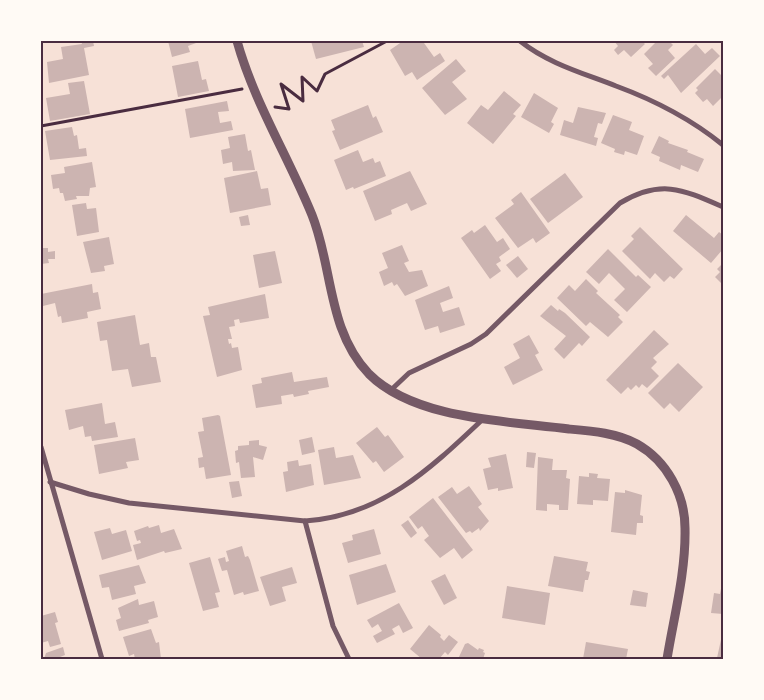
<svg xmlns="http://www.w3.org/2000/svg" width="764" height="700" viewBox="0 0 764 700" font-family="Roboto,sans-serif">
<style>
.building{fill:#ccb4b1}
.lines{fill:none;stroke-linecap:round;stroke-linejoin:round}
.path{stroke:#4a2c40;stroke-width:3}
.minor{stroke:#755966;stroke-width:5}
.tertiary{stroke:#755966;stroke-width:9}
.neatline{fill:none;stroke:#4a2c40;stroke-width:2}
</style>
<rect width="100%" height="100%" fill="#f7e1d7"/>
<!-- building -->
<g class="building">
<polygon points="81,41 93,41 94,46 84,48 89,75 49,83 47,62 63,59 61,47 82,44"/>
<polygon points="168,41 196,41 196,43 188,46 190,52 172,57"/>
<polygon points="311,41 362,41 364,47 316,59"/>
<polygon points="403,41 427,41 424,43 434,57 440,53 445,61 417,80 412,72 405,76 390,50"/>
<polygon points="614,41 642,41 645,44 631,57 624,50 618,55 614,50 618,46"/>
<polygon points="657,41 669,41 673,45 668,50 675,58 656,76 648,68 653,64 644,54"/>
<polygon points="696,44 705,54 712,48 720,56 681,93 668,75 664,79 661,76"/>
<polygon points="456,59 466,71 452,82 467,99 445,115 422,88"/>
<polygon points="198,61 202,80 206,79 209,91 178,97 172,66"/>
<polygon points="715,69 723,77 723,96 713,106 707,99 703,102 695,93 698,90 696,88"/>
<polygon points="84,81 90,114 50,121 46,98 70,94 68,83"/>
<polygon points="504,91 521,105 513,114 516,116 493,144 467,123 481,105 488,110"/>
<polygon points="534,93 558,108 551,122 554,124 549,133 521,117"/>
<polygon points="227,101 229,111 218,112 220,123 231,121 233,130 190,138 185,109"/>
<polygon points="368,105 373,118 376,116 383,132 340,150 332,131 335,130 331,120"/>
<polygon points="578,107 606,113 602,124 598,123 594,137 598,138 596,146 560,135 564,120 573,123"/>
<polygon points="613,115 632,122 629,130 644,136 637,155 625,151 624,155 614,152 615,149 601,143"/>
<polygon points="72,127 74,136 77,135 79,149 86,148 87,156 50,160 45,131"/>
<polygon points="245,134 248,151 251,150 255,170 233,171 232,162 223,164 221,150 230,148 228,137"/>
<polygon points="659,136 669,141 668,143 688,150 687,152 704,159 698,172 681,165 680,170 659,161 660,157 651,153"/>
<polygon points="358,150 363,162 373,158 375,163 380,161 386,176 354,189 353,187 346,190 334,160"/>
<polygon points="92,162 96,187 90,188 89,196 76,196 77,199 65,201 63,193 60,193 59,188 53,189 51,175 65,173 64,167"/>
<polygon points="257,171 261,189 268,188 271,205 230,213 224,178"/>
<polygon points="410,171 427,204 411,211 407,203 391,210 392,214 375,221 363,191"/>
<polygon points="565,173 583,197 548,223 530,199"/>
<polygon points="521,192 550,233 536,243 533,238 518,248 495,218 514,204 511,200"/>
<polygon points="86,203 87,209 96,208 99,232 77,236 72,205"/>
<polygon points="248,215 250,225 241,226 239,217"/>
<polygon points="686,215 714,238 719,232 723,235 723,249 711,263 673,231"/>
<polygon points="485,225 497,242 503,238 510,249 499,257 501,261 496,264 501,271 490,279 461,238 472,230 474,233"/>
<polygon points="640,227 683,269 674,279 670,276 664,282 655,273 650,279 622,251 634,239 631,236"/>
<polygon points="109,237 114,264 104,266 105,271 91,273 83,242"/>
<polygon points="402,245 409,261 404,263 409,272 422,270 428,286 405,296 397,284 394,286 392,282 384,286 379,272 388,268 382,253"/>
<polygon points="41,248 48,248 48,252 55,251 55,259 48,259 49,263 41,264"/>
<polygon points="608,249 636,277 638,275 651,287 627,312 614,300 625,289 609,273 599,284 586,272"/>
<polygon points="275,251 282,283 259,288 253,255"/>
<polygon points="518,256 528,269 517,278 506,265"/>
<polygon points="723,263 723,285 715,277 720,272 717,269"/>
<polygon points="586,279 598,291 596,293 620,315 618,317 623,322 608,337 590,322 586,326 557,298 569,285 575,291"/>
<polygon points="92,284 93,293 98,292 101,309 87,312 88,318 62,323 61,316 58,317 55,303 43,306 41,294"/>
<polygon points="449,286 453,298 440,303 443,312 459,307 465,325 440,333 438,326 425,330 415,300"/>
<polygon points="265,294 269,318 240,323 239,319 234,320 235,326 229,327 232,339 228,339 229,344 231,343 232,348 238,347 242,370 217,377 203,316 210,315 208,307"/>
<polygon points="551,305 558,311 559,309 565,313 590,337 582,346 579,343 564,359 554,349 566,336 540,316"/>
<polygon points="135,315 140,345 149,343 151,357 156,357 161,382 132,387 128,369 112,371 107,340 100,341 97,322"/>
<polygon points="654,330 669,344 653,358 657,362 651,368 659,376 647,388 642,384 639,388 636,385 631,390 628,387 621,394 606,380"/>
<polygon points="529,335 539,353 535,355 543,370 513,385 504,367 520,358 513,344"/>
<polygon points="678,363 703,387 679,412 670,403 664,409 648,393"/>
<polygon points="292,372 294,382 327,377 329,387 308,391 309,394 294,397 293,394 281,396 282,404 256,408 252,385 262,383 261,378"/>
<polygon points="102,403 105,424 115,422 118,437 92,441 91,436 85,437 83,426 69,430 65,410"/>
<polygon points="218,415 220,416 231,475 206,479 204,467 199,468 198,458 203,457 198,432 204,431 202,418"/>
<polygon points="377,427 385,437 388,435 404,457 384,472 376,461 373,463 356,443"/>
<polygon points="312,437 315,452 302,455 299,440"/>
<polygon points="135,438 139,460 126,462 128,468 99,474 94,445"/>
<polygon points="259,440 259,445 267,447 263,460 253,457 255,477 241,478 239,462 236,463 235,451 238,450 238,446 249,445 249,441"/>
<polygon points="334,447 336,458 353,455 361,478 324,485 318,450"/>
<polygon points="527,452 536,453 534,468 526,467"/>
<polygon points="506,454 513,488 498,491 498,488 488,490 483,469 491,467 488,458"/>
<polygon points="538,457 553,459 552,470 567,470 566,478 570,479 568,510 559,510 559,505 547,504 547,511 536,510"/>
<polygon points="298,460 299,466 311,464 314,485 286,492 283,472 288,471 287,462"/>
<polygon points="589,473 598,474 597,478 610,479 608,501 593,500 593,505 577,504 579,476 589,477"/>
<polygon points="239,481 242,496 232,498 229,482"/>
<polygon points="469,486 482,504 478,507 489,521 480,531 479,528 472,533 470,531 466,533 438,497 452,487 457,494"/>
<polygon points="625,490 642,495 640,515 643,516 643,523 637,523 636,535 611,532 615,492 625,493"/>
<polygon points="433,498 473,550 462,559 454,548 440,558 424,540 429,536 422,526 418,529 409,517"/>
<polygon points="408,520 417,533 411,538 401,525"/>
<polygon points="159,525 161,533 174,529 182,549 165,553 164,551 137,560 133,545 141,543 140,540 137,541 134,531 148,526 149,528"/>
<polygon points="110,528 112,534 126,530 132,551 102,560 94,532"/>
<polygon points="374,529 381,554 348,563 342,543 353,540 352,535"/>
<polygon points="242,546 245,557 248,556 250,560 259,591 244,595 243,592 234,595 227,570 222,571 218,559 225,557 226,562 229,561 226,551"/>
<polygon points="554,556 588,562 586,571 590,572 588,580 585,580 583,592 548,586"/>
<polygon points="210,557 220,592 215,593 219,607 203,611 189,563"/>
<polygon points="386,564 396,592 357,605 349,575"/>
<polygon points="139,565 146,583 134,586 136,594 112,600 109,587 102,588 99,575"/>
<polygon points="292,567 297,583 282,587 286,601 270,606 260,577"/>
<polygon points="445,574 457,598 444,605 431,581"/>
<polygon points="722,583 723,583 723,614 711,613 714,593 720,594"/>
<polygon points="507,586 550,593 545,625 502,618"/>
<polygon points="633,590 648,593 646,607 630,605"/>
<polygon points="138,599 139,605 154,601 158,617 148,620 149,623 119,631 116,620 121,618 118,608"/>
<polygon points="399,603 413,628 403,633 399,625 392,629 395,634 377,643 373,636 382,631 378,624 372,628 367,620"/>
<polygon points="55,612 58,622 55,623 61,644 50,647 48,641 41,643 41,616"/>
<polygon points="429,625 441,635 440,637 444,641 449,635 458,642 448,655 445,652 439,659 422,659 410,649"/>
<polygon points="151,629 156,643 159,642 161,659 135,659 134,654 129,656 123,637"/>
<polygon points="722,635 723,635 723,659 717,658"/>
<polygon points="586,642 628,649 626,659 583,659"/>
<polygon points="468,643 478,650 479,648 484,650 483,652 485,653 483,659 458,659 465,644"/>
<polygon points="63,647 65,655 55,659 44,659 46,653"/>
</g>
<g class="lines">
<!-- path -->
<g class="path">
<polyline points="275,107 289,109 281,84 303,101 302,77 317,91 325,74 387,41"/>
<polyline points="41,126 242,89"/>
</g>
<!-- minor -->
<g class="minor">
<path d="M520,41C549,64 583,73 616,86C654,100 691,119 723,145"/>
<path d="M391,390L409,373L471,344L486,334L620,203C661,179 682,189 723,207"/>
<polyline points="41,447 102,659"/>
<path d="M50,482L89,494L129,503L305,521C381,516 430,469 483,419"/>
<polyline points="305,521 333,626 349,659"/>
</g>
<!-- tertiary -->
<path class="tertiary" d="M237,41C254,102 288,156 312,215C333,267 327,330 369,374C415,420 508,421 569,429C592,431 617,433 637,444C667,461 685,495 685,528C686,572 674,616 667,659"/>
</g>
<!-- border -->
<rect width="764" height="700" fill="none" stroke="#fffaf5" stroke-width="85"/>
<rect x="42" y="42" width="680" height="616" class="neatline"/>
</svg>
